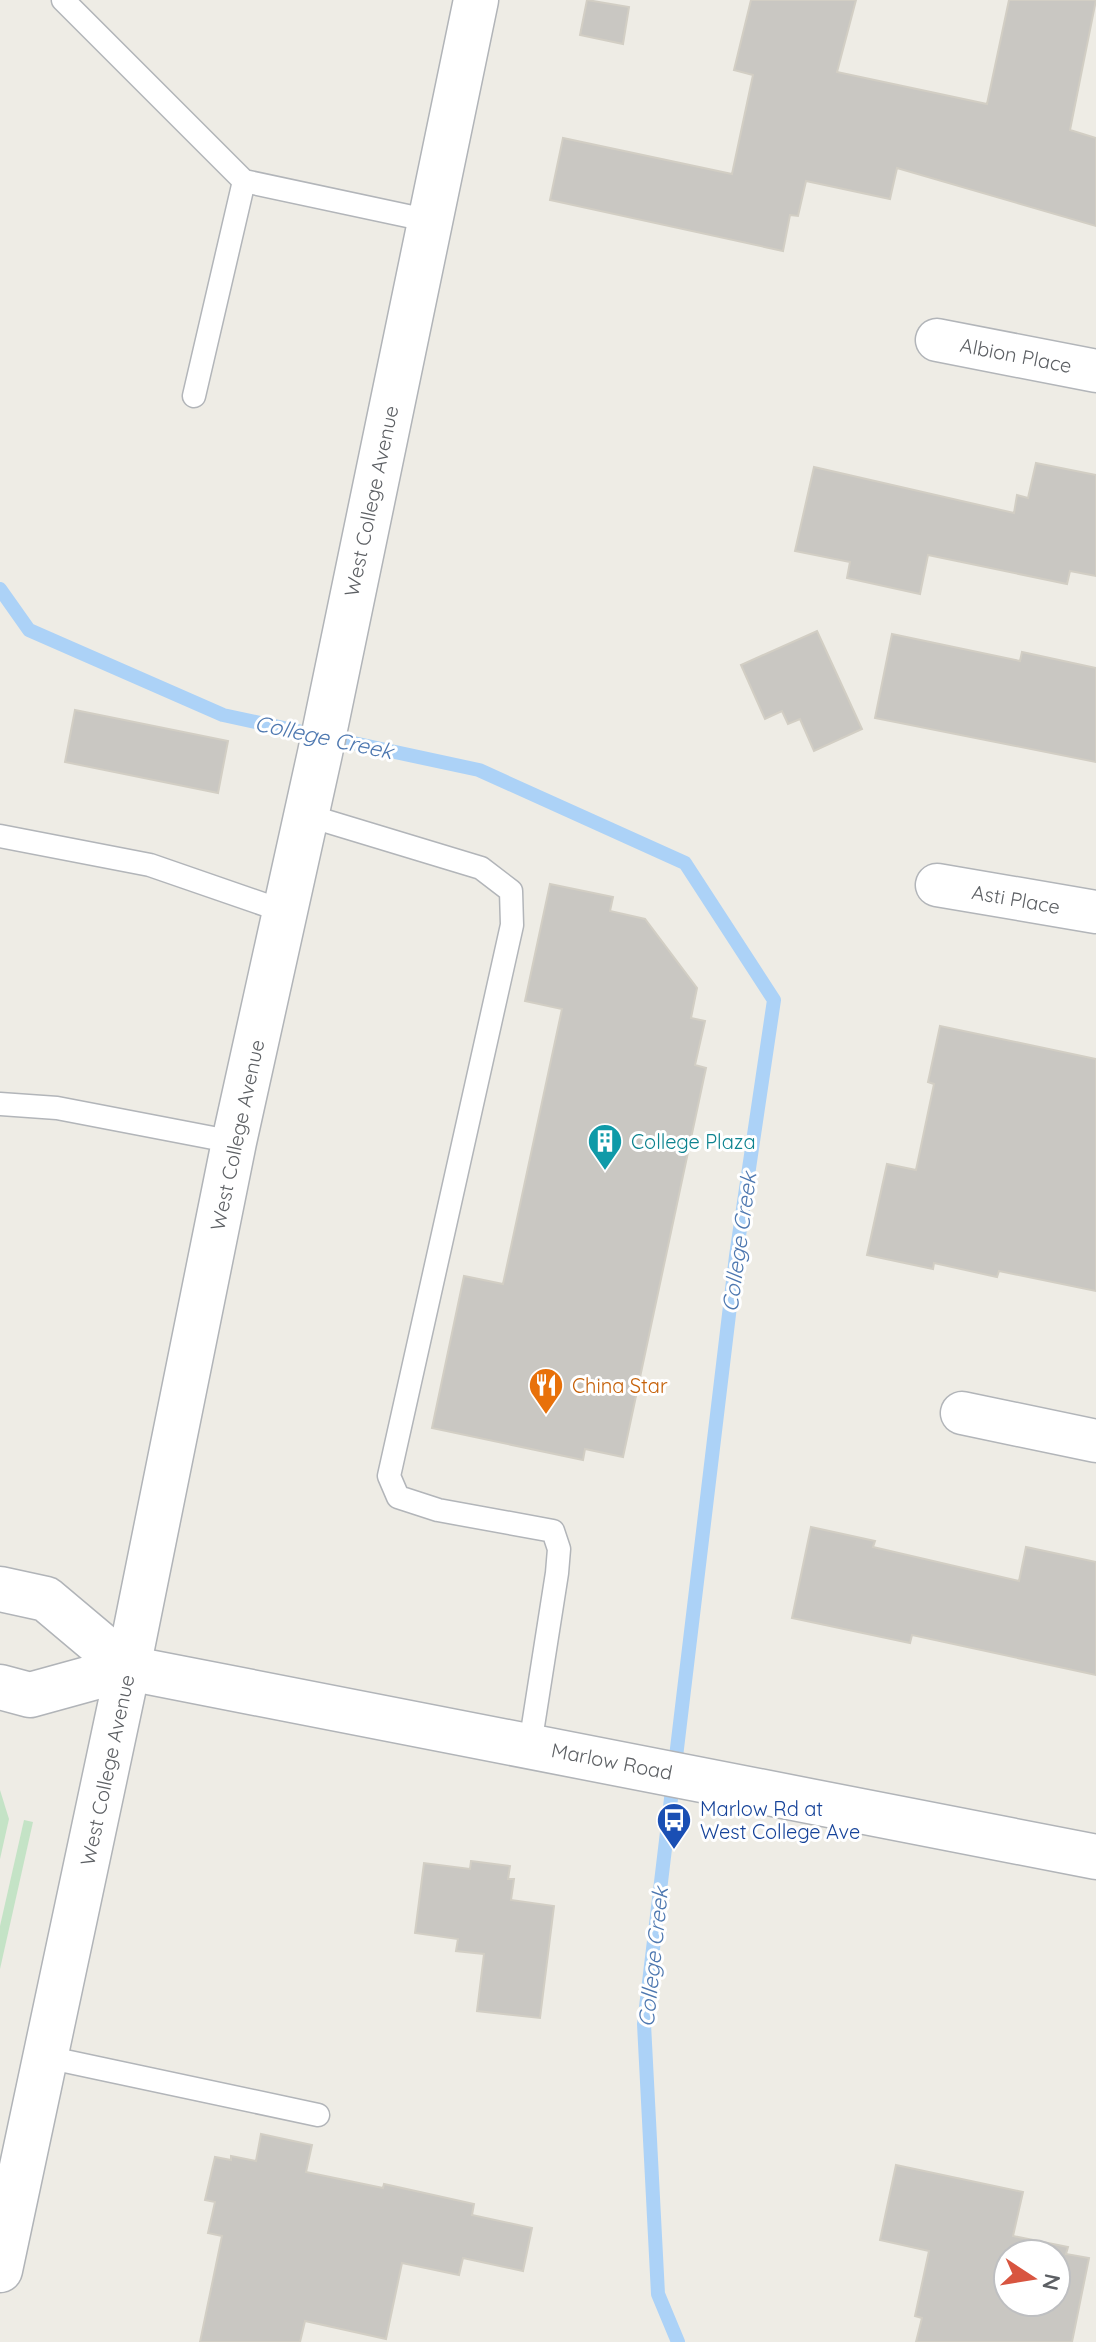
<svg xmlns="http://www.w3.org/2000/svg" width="1096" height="2342" viewBox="0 0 1096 2342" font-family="Quicksand,sans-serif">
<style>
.green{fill:#c4e3c6}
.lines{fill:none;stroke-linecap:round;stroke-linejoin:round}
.stream{stroke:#acd2f7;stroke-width:14}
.building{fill:#c9c7c2;stroke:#d2cec4;stroke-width:2;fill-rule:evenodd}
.lane-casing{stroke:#b2b5b9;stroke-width:25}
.street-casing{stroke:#b2b5b9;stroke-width:45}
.secondary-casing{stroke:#b1b4b8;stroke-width:47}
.lane{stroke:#fff;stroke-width:22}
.street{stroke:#fff;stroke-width:42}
.secondary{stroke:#fff;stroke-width:44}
.labels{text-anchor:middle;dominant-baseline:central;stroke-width:6;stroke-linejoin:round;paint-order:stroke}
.street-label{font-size:20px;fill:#5d6064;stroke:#fff}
.culture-label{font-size:20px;fill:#0d838f;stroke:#fff;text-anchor:start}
.food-label{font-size:20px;fill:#c56008;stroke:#fff;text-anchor:start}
.transit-label{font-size:20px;fill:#164399;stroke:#fff;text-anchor:start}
.water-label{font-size:22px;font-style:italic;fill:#4e78b0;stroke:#fff}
</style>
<rect width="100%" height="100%" fill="#eeece5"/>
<!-- green -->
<g class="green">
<polygon points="0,1790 9,1819 0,1859"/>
<polygon points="24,1820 33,1822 0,1969 0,1926"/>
</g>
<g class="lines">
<!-- stream -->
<polyline class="stream" points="0,589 29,630 223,715 479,770 685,863 774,1000 736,1256 644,2024 658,2294 678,2342"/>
</g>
<!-- building -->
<g class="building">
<polygon points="587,0 629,7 623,44 580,35"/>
<polygon points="751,0 856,0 837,72 987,104 1009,0 1096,0 1070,130 1096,138 1096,226 897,168 890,199 806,181 798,216 790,215 783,251 550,200 563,138 732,174 753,75 734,70"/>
<polygon points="1036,463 1096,475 1096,576 1070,571 1067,584 928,555 920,594 847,578 850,562 795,551 814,467 1014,513 1017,495 1028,498"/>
<polygon points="817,631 862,729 814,751 800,719 788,724 782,711 765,719 741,665"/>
<polygon points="892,634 1020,661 1022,652 1096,668 1096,762 875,718"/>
<polygon points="75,710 228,741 218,793 65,762"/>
<polygon points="550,884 613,897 610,911 645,919 697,988 691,1018 705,1021 695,1065 706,1068 623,1457 585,1449 583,1460 432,1428 464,1276 503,1284 562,1009 525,1001"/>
<polygon points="940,1026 1096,1059 1096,1291 999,1271 997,1277 934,1263 933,1269 867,1255 887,1164 916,1170 934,1084 928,1082"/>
<polygon points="811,1527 875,1541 873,1547 1019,1581 1026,1547 1096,1562 1096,1675 912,1635 910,1643 792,1618"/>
<polygon points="471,1861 510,1866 508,1879 514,1879 511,1900 554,1906 540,2018 477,2011 484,1954 456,1951 458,1939 415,1933 424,1863 470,1869"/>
<polygon points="261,2134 312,2145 306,2172 383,2188 384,2184 474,2204 472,2215 532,2228 523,2271 463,2258 459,2275 402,2263 386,2339 305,2321 300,2342 200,2342 222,2236 208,2233 215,2202 205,2200 215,2157 231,2160 231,2156 256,2161"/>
<path d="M896,2165L1023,2192L1013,2236L1068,2247L1066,2254L1089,2258L1072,2342H916L922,2318L915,2316L929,2251L880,2240ZM1008,2254H1056V2302H1008Z"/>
</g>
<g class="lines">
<!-- lane casing -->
<g class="lane-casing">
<g id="lane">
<polyline points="63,0 244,181 431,221"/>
<polyline points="194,396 244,181"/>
<polyline points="306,815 481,868 511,891 512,925 389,1476 398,1497 438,1510 553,1531 559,1549 557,1573 530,1745"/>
<polyline points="0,836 150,865 286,912"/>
<polyline points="0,1104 57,1108 234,1142"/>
<polyline points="46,2057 318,2115"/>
</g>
</g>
<!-- street casing -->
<g class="street-casing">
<g id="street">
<polyline points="937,340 1096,371"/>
<polyline points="937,885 1096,912"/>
<polyline points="962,1413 1096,1441"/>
</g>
</g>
<!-- secondary casing -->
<g class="secondary-casing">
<g id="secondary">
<polyline points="0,1589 46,1599 128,1668"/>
<polyline points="0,1687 30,1695 128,1668 1096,1857"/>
<polyline points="0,2270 128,1668 234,1142 320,753 476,0"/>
</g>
</g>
<!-- lane -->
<use href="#lane" class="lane"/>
<!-- street -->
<use href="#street" class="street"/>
<!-- secondary -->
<use href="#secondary" class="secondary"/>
</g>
<!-- icons -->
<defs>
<g id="building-pin" transform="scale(1.8)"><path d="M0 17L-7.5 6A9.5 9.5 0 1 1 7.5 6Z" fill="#0f9aa8" stroke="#fff"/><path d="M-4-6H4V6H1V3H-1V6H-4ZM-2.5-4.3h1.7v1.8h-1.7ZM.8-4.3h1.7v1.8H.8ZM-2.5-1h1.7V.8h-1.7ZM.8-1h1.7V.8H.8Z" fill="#fff"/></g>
<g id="restaurant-pin" transform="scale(1.8)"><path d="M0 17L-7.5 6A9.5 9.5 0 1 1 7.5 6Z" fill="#e8710a" stroke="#fff"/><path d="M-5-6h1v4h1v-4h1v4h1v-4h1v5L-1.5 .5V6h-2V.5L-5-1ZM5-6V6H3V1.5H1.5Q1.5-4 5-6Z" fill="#fff"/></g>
<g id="bus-pin" transform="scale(1.8)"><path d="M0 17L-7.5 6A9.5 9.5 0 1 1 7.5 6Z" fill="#1a4fb4" stroke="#fff"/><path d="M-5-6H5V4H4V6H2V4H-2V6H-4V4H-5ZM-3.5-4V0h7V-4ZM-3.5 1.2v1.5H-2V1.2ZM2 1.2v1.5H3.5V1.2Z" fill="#fff"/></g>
</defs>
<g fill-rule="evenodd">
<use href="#building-pin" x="605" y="1141"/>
<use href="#restaurant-pin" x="546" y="1385"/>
<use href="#bus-pin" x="674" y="1820"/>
</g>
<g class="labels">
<!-- street labels -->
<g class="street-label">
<text transform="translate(1016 355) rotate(11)">Albion Place</text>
<text transform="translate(371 501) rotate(-78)">West College Avenue</text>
<text transform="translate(1016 899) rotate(10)">Asti Place</text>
<text transform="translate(237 1135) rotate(-78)">West College Avenue</text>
<text transform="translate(612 1761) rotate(11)">Marlow Road</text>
<text transform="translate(107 1770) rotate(-78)">West College Avenue</text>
</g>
<!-- culture labels -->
<g class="culture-label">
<text x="631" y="1141">College Plaza</text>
</g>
<!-- food labels -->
<g class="food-label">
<text x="572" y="1385">China Star</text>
</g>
<!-- transit labels -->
<g class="transit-label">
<text x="700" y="1808">Marlow Rd at<tspan x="700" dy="23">West College Ave</tspan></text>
</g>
<!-- water labels -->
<g class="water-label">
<text transform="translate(324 737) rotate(12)">College Creek</text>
<text transform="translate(739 1242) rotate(-82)">College Creek</text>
<text transform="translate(653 1957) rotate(-84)">College Creek</text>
</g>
</g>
<!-- north arrow -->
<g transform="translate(1032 2278) rotate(102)"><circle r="38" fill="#ffffff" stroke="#bebfc1" stroke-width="2"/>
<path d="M0-6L14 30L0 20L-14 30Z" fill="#d85540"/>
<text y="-12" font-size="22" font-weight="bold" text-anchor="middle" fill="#5d6064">N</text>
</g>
</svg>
